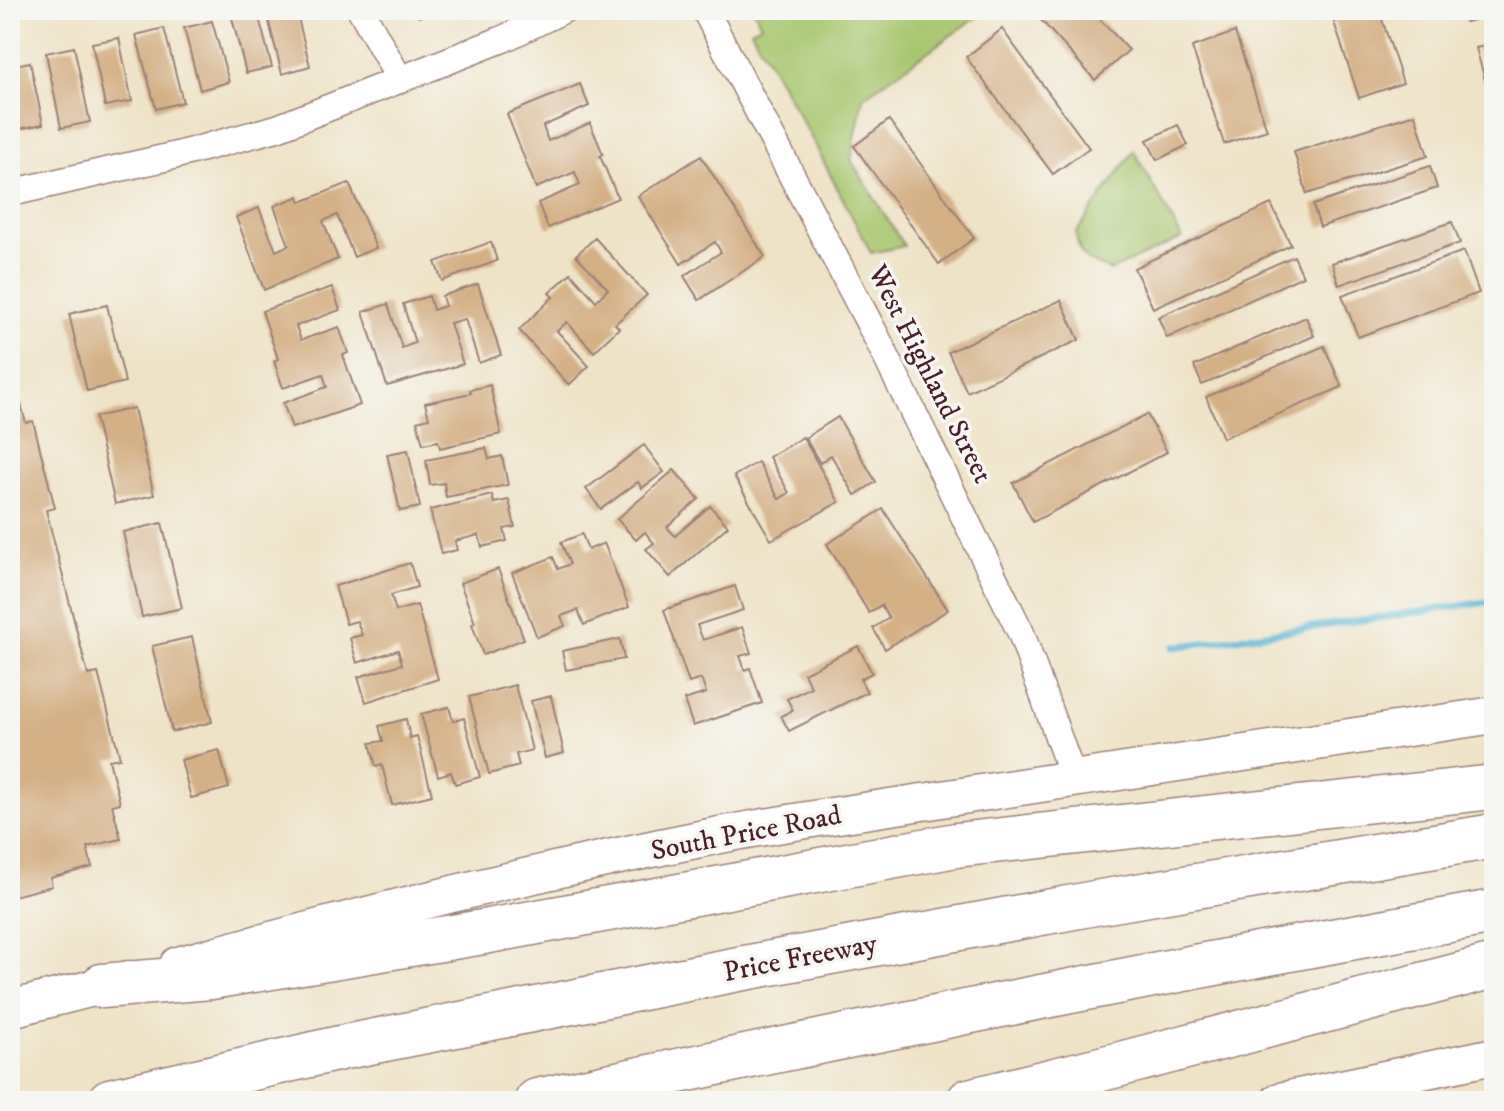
<svg xmlns="http://www.w3.org/2000/svg" width="1504" height="1111" viewBox="0 0 1504 1111" font-family="'IM FELL DW Pica',serif">
<style>
.green{fill:#a7c66e;stroke:#78724c;stroke-width:2}
.lines{fill:none;stroke-linecap:round;stroke-linejoin:round}
.stream{stroke:#51b1d0;stroke-width:7}
.building{fill:#d4b086}
.street-casing{stroke:#9c8179;stroke-width:29}
.secondary-casing{stroke:#9c8179;stroke-width:39}
.highway-casing{stroke:#9c8179;stroke-width:47}
.street{stroke:#fff;stroke-width:26}
.secondary{stroke:#fff;stroke-width:36}
.highway{stroke:#fff;stroke-width:44}
.labels{text-anchor:middle;dominant-baseline:central;stroke-width:7;stroke-linejoin:round;paint-order:stroke}
.street-label{font-size:28px;fill:#4a1f2b;stroke:#f6f6f2}
</style>
<rect width="100%" height="100%" fill="#f6f6f2"/>
<filter id="ink" filterUnits="userSpaceOnUse"><feTurbulence type="fractalNoise" baseFrequency=".0125" numOctaves="2"/><feDisplacementMap in="SourceGraphic" scale="16" xChannelSelector="R" yChannelSelector="G"/><feConvolveMatrix kernelMatrix="1 2 1 2 8 2 1 2 1" color-interpolation-filters="sRGB"/></filter>
<filter id="wash" filterUnits="userSpaceOnUse"><feTurbulence type="fractalNoise" baseFrequency=".006" numOctaves="4" result="noise"/><feDisplacementMap in="SourceGraphic" scale="32" xChannelSelector="R" yChannelSelector="G"/><feGaussianBlur stdDeviation="1.8" result="paint"/><feColorMatrix in="noise" values="0 0 0 0 0 0 0 0 0 0 0 0 0 0 0 0 0 1.4 0 .05"/><feComposite in="paint" operator="in"/></filter>
<g filter="url(#wash)">
<rect width="100%" height="100%" fill="#efe3c7"/>
<!-- green -->
<g class="green">
<polygon points="754,10 987,10 863,97 851,160 904,246 871,253 813,141 751,30 761,25"/>
<path d="M1134,151L1182,238L1110,271C1087,260 1079,261 1076,233Z"/>
</g>
<g class="lines">
<!-- stream -->
<polyline class="stream" points="1174,647 1494,601"/>
</g>
<g id="blocks">
<!-- building -->
<g class="building">
<polygon points="230,10 257,10 272,67 246,73"/>
<polygon points="266,10 296,10 310,66 282,74"/>
<polygon points="416,10 433,10 419,17"/>
<polygon points="1032,10 1091,10 1129,50 1095,80"/>
<polygon points="1330,10 1379,10 1403,83 1359,98"/>
<polygon points="1462,10 1494,10 1494,14 1466,22"/>
<polygon points="212,21 229,82 200,90 184,28"/>
<polygon points="164,28 183,102 156,109 136,35"/>
<polygon points="1002,29 1089,148 1053,174 966,57"/>
<polygon points="1235,32 1267,130 1224,144 1192,47"/>
<polygon points="119,38 132,101 105,106 92,43"/>
<polygon points="1494,43 1494,89 1488,91 1476,48"/>
<polygon points="74,47 90,122 61,128 46,53"/>
<polygon points="30,62 43,124 14,130 10,110 10,66"/>
<polygon points="580,84 589,106 543,126 548,141 590,123 603,154 600,156 618,198 548,228 538,203 580,185 575,172 536,188 507,114"/>
<polygon points="1415,114 1428,156 1307,194 1294,152"/>
<polygon points="889,120 974,238 939,264 854,146"/>
<polygon points="1178,125 1188,145 1157,160 1147,140"/>
<polygon points="701,156 765,257 699,300 684,276 721,252 715,242 681,264 638,196"/>
<polygon points="1430,166 1437,188 1320,227 1313,205"/>
<polygon points="349,183 376,248 354,257 337,215 323,221 338,259 264,290 236,217 259,208 276,251 289,245 274,206 299,196 301,202"/>
<polygon points="1271,204 1291,245 1153,308 1134,268"/>
<polygon points="1452,222 1460,243 1339,285 1332,263"/>
<polygon points="595,238 647,295 615,324 619,328 594,352 567,322 557,331 589,366 569,385 519,330 553,297 549,293 571,273 596,301 608,289 576,255"/>
<polygon points="491,242 497,261 442,281 435,262"/>
<polygon points="1464,251 1479,293 1358,337 1342,295"/>
<polygon points="1294,256 1303,276 1167,338 1158,317"/>
<polygon points="478,284 501,355 479,363 465,319 450,323 463,364 387,386 363,312 388,304 402,348 415,343 403,304 429,296 433,310 445,306 442,296"/>
<polygon points="332,287 340,310 296,326 301,340 339,327 348,353 343,355 360,405 292,428 283,403 327,387 323,374 283,388 274,361 278,359 262,311"/>
<polygon points="1061,300 1079,340 967,392 948,352"/>
<polygon points="107,305 125,382 87,391 69,314"/>
<polygon points="1306,317 1314,336 1202,385 1194,366"/>
<polygon points="1324,346 1342,387 1223,438 1206,397"/>
<polygon points="15,383 26,423 33,421 55,508 46,510 88,675 98,673 120,758 109,760 120,803 112,805 121,839 87,847 92,867 50,878 52,886 10,897 10,384"/>
<polygon points="490,385 501,434 440,448 438,441 423,444 417,421 429,418 425,403 471,393 470,390"/>
<polygon points="134,408 154,495 115,504 95,417"/>
<polygon points="1147,414 1167,452 1033,522 1013,483"/>
<polygon points="838,417 876,482 855,495 831,455 820,463 805,438"/>
<polygon points="803,437 839,502 771,540 734,476 758,462 779,499 789,493 769,457"/>
<polygon points="644,445 664,472 642,488 638,482 601,509 586,489"/>
<polygon points="486,448 489,459 502,456 508,485 446,497 444,483 430,485 426,460"/>
<polygon points="408,450 420,507 400,511 387,454"/>
<polygon points="674,470 699,499 667,527 675,536 710,506 728,526 670,577 646,549 654,543 645,532 636,540 617,519"/>
<polygon points="492,495 494,503 509,500 515,527 504,529 507,541 482,547 479,535 455,541 457,550 441,554 430,510"/>
<polygon points="883,509 948,610 885,649 873,628 889,618 881,605 869,613 827,544"/>
<polygon points="162,523 182,608 142,617 123,532"/>
<polygon points="582,534 588,550 604,543 629,607 584,625 578,610 561,616 565,626 537,637 512,573 553,557 558,569 570,564 561,542"/>
<polygon points="410,563 417,587 391,595 396,611 417,605 438,679 366,702 358,677 402,664 398,650 357,663 350,638 362,635 357,621 346,624 335,586"/>
<polygon points="498,569 524,639 483,655 472,624 475,623 460,583"/>
<polygon points="735,586 743,610 697,625 703,640 742,627 751,653 740,656 745,670 750,668 762,703 693,726 684,700 706,693 701,679 689,683 664,610"/>
<polygon points="192,637 212,722 172,732 152,646"/>
<polygon points="620,639 624,659 566,670 562,651"/>
<polygon points="858,646 872,673 860,679 867,692 789,731 781,716 793,710 787,699 811,687 804,673"/>
<polygon points="515,685 532,750 516,754 519,766 489,774 469,697"/>
<polygon points="551,696 564,753 545,758 531,701"/>
<polygon points="449,707 453,721 464,718 480,777 455,784 451,772 438,776 421,714"/>
<polygon points="406,719 410,738 417,736 432,795 392,805 382,765 376,767 370,743 383,741 379,726"/>
<polygon points="219,750 229,788 191,798 181,760"/>
</g>
</g>
</g>
<g filter="url(#ink)">
<use href="#blocks" fill-opacity="0" stroke="#9c8179" stroke-width="2"/>
<g class="lines">
<!-- street casing -->
<g class="street-casing">
<g id="street">
<polyline points="361,10 400,80"/>
<polyline points="705,10 877,338 1021,633 1073,778"/>
<polyline points="10,193 177,155 277,128 503,39 563,10"/>
</g>
</g>
<!-- secondary casing -->
<g class="secondary-casing">
<g id="secondary">
<path d="M178,965C356,916 534,872 715,836C803,819 892,807 981,793C1152,766 1323,740 1494,715"/>
<polyline points="10,1009 129,979"/>
<polyline points="1279,1101 1494,1056"/>
</g>
</g>
<!-- highway casing -->
<g class="highway-casing">
<g id="highway">
<polyline points="102,986 211,977 483,932 956,845 1494,787"/>
<polyline points="110,1101 340,1048 728,971 1095,903 1494,836"/>
<path d="M537,1101C855,1033 1174,968 1494,912"/>
<polyline points="969,1101 1117,1065 1494,966"/>
</g>
</g>
<!-- street -->
<use href="#street" class="street"/>
<!-- secondary -->
<use href="#secondary" class="secondary"/>
<!-- highway -->
<use href="#highway" class="highway"/>
</g>
</g>
<g class="labels">
<!-- street labels -->
<g class="street-label">
<text transform="translate(930 374) rotate(63)">West Highland Street</text>
<text transform="translate(746 833) rotate(-11)">South Price Road</text>
<text transform="translate(800 958) rotate(-11)">Price Freeway</text>
</g>
</g>
<!-- margin -->
<rect width="1504" height="1111" fill="none" stroke="#f6f6f2" stroke-width="40"/>
</svg>
